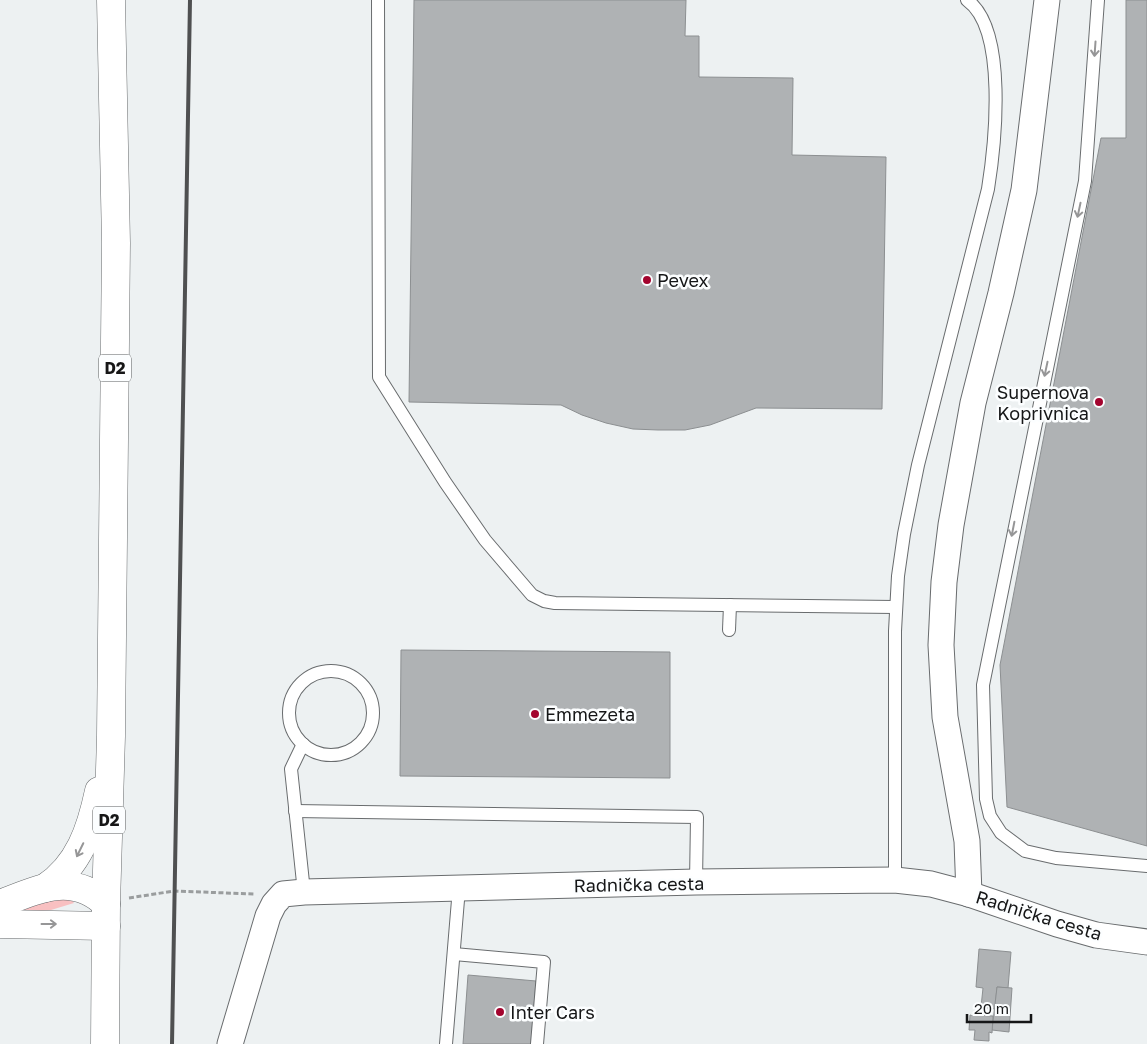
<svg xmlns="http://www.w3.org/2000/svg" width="1147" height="1044" viewBox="0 0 1147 1044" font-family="'Golos Text',sans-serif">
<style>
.green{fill:#f8c0c1}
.building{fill:#afb2b4;stroke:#8c8f91}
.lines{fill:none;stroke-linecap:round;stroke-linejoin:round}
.service-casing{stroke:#696c6e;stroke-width:14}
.minor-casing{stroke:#696c6e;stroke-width:27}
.secondary-casing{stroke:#696c6e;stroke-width:29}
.primary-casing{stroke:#696c6e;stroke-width:29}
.path{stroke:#9a9d9e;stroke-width:3;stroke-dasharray:5 2.5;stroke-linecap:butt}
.service{stroke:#fff;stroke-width:12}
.minor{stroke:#fff;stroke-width:25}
.secondary{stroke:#fff;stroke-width:28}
.primary{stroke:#fff;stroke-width:28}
.rail{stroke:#4f5051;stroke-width:4}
.oneway{stroke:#969697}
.poi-dot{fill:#a3042e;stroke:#fcfeff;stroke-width:2}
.labels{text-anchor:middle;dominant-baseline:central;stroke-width:5;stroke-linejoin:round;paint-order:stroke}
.shield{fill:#fcfeff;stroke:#5a5c5d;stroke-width:1}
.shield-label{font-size:16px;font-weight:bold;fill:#151617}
.poi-label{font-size:18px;fill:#151617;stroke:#fcfeff;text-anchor:start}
.street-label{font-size:18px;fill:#151617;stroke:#fcfeff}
</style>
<rect width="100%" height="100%" fill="#edf1f2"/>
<!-- green -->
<polygon class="green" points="68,896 74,903 51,910 12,913 27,902"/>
<!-- building -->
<g class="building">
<polygon points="414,0 686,0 685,36 699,36 699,77 793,78 792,155 886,157 882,409 756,408 710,425 685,430 658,430 633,429 606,423 582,415 561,405 409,402"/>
<polygon points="1126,0 1147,0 1147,846 1007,807 1000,665 1101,138 1126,138"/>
<polygon points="401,650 670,652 670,778 400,776"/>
<polygon points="979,949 1011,952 1008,988 997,987 995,1009 981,1007 983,988 976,987"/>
<polygon points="468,975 536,981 531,1044 463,1044"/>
<polygon points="997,987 1012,988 1009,1032 992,1030"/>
<polygon points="970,1015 993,1016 992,1033 989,1032 989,1041 974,1040 975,1030 969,1030"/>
</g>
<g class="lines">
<!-- service casing -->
<g class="service-casing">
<g id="service">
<polyline points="378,0 379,377 445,482 485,540 532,595 544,601 555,603 895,607"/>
<polyline points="1098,0 1085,181 983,685 986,799 990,816 1001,833 1025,851 1056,858 1147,866"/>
<polyline points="729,630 730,605"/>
<circle cx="331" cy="713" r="42"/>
<polyline points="303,744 291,769 304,892"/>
<polyline points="295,811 697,817 696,882"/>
<path d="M895,880V631L898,576L904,534L918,465L988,189C995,145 1008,29 967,0"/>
<polyline points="454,954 544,962 537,1044"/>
<polyline points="446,1044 459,888"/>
</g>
</g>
<!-- minor casing -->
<g class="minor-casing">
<g id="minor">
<polyline points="969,894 967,841 945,717 941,645 944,582 951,525 973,403 1001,293 1024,190 1047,0"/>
<polyline points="230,1044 268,916 274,904 283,894 304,892 696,882 895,880 931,884 969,894 1057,924 1096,935 1147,942"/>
</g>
</g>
<!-- secondary casing -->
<g class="secondary-casing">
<g id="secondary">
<path d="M0,904C38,889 73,872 106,904"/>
<polyline points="0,924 106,926"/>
</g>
</g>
<!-- primary casing -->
<g class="primary-casing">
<g id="primary">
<path d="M45,888C79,866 91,829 99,791"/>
<polyline points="105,1044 106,904 111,736 116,243 111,0"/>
</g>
</g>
<!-- path -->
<polyline class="path" points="129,898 174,891 254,894"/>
<!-- service -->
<use href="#service" class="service"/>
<!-- minor -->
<use href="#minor" class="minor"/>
<!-- secondary -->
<use href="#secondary" class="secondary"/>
<!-- primary -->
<use href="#primary" class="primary"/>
<!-- rail -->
<polyline class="rail" points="172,1044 190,0"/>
</g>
<!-- one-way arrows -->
<defs><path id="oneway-shaft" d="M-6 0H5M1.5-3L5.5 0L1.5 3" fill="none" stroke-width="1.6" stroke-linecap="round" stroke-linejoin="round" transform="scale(1.25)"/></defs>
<g class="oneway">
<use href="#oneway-shaft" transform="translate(1095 49) rotate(94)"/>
<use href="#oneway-shaft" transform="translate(1079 210) rotate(102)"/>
<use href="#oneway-shaft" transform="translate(1046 369) rotate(102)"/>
<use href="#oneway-shaft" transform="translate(1013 529) rotate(101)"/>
<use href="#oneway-shaft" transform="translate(80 850) rotate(116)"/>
<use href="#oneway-shaft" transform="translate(49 924)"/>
</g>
<!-- markers -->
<g class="poi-dot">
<circle cx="647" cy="280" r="5"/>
<circle cx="1099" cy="402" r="5"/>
<circle cx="535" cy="714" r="5"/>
<circle cx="500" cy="1012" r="5"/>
</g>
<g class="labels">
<!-- shield labels -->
<g class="shield">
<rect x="99" y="354.5" width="32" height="27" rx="4"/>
<rect x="93" y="806.5" width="32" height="27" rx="4"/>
</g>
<g class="shield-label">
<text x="115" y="368">D2</text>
<text x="109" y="820">D2</text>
</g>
<!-- poi labels -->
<g class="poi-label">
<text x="657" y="280">Pevex</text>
<text x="1089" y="392" text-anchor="end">Supernova<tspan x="1089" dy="21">Koprivnica</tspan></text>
<text x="545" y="714">Emmezeta</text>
<text x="510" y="1012">Inter Cars</text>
</g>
<!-- street labels -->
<g class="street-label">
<text transform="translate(639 884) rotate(-1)">Radnička cesta</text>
<text transform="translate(1039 915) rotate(17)">Radnička cesta</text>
</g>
</g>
<!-- scale -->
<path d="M967 1014v8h64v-8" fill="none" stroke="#151617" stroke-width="2.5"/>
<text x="974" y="1014" font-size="15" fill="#151617" stroke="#fcfeff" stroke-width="4" paint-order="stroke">20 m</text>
</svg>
